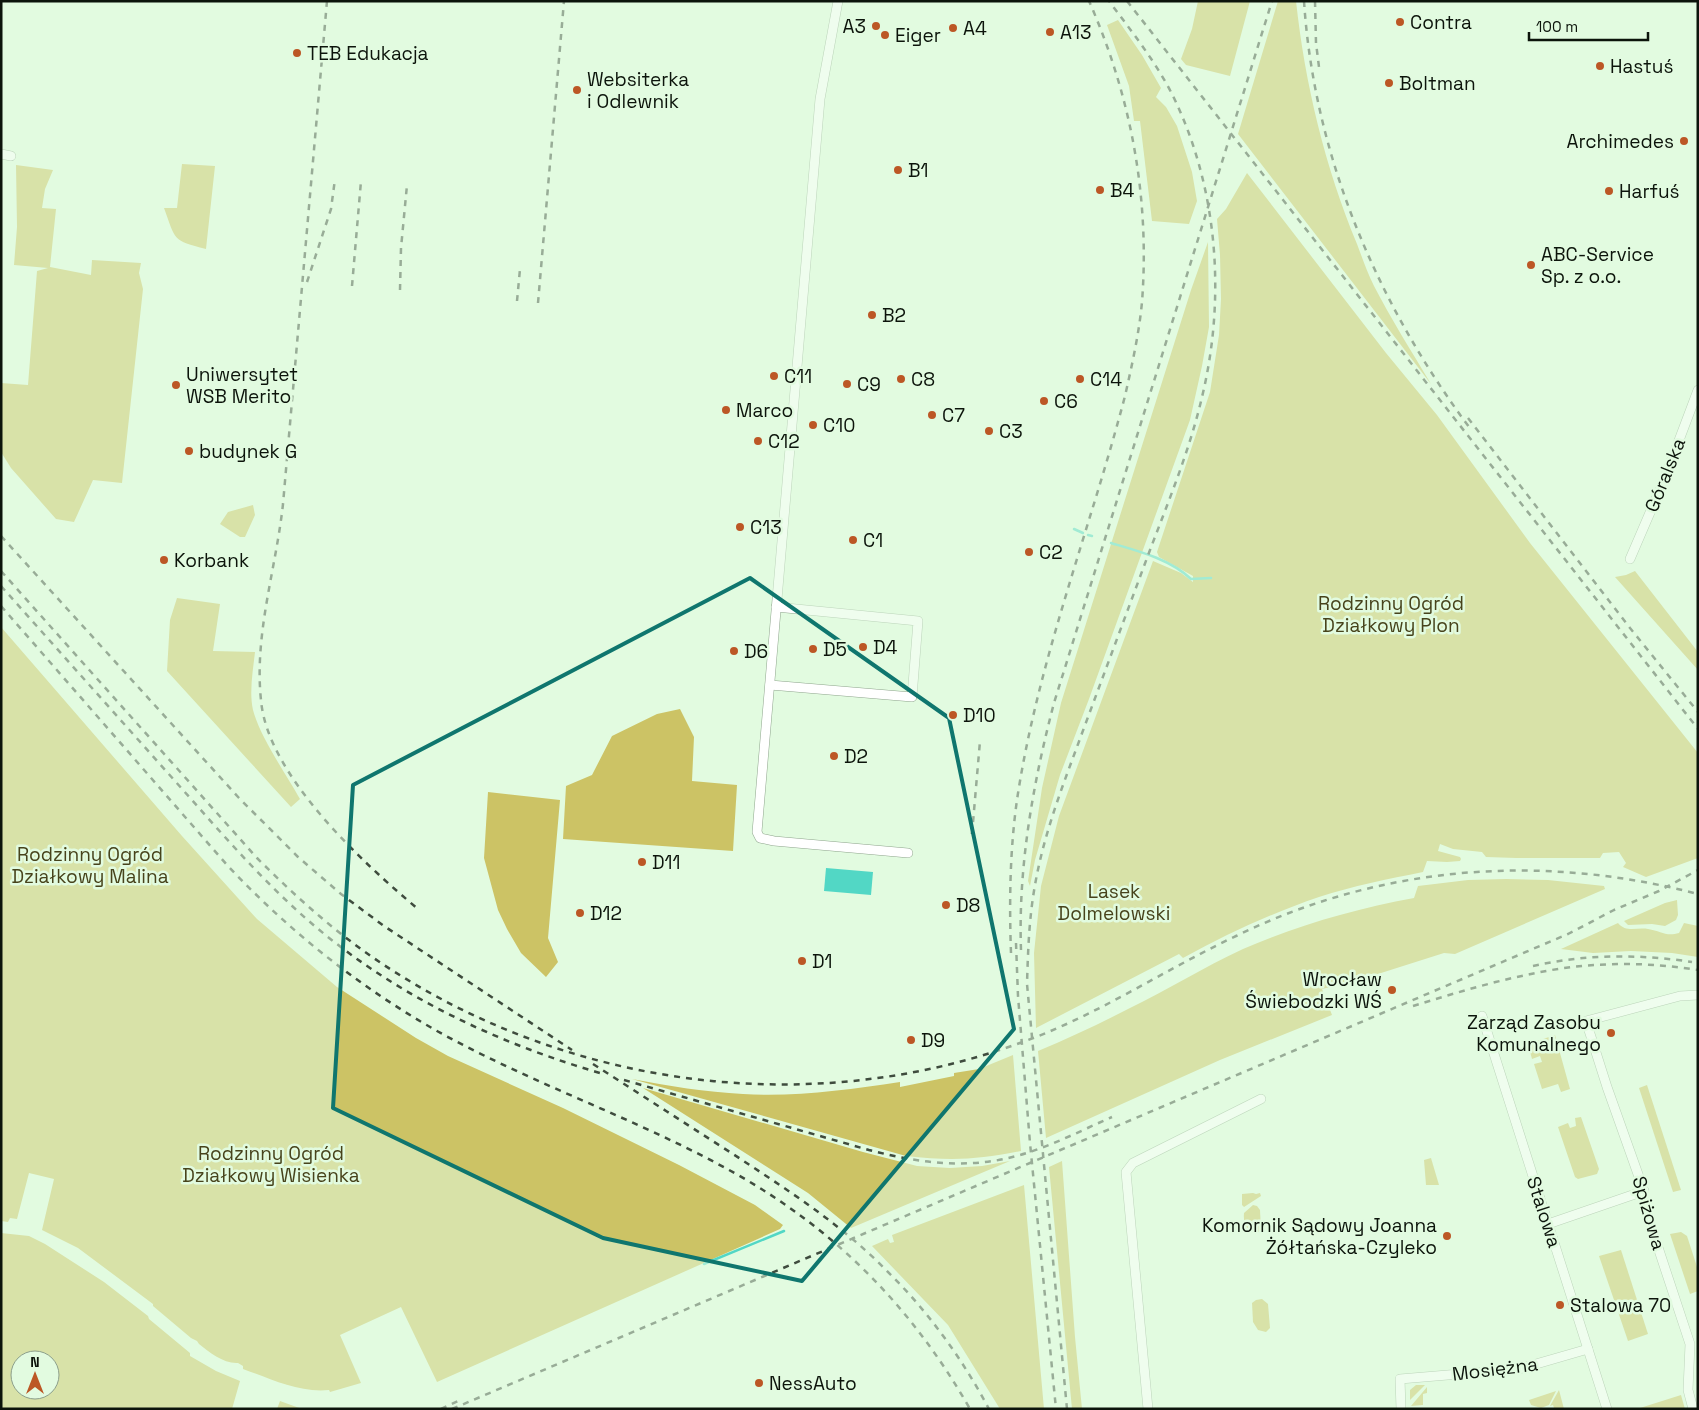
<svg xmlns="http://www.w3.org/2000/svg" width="1699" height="1410" viewBox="0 0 1699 1410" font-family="'Space Grotesk',sans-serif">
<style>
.green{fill:#ccc365;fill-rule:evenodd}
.water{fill:#52d7c5}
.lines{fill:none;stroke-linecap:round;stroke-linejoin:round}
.stream{stroke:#52d7c5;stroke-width:2.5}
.minor-casing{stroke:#8ea58c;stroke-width:10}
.minor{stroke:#fff;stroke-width:9}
.rail{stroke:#3f4c3e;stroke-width:2.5;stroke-dasharray:6 6;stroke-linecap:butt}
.marked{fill:none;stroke:#0f766e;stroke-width:4;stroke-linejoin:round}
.poi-dot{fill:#bc5725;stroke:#e2fbe0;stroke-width:2}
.labels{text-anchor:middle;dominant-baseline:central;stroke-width:5;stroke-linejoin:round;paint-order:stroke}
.poi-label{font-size:19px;fill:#0c140b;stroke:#e2fbe0;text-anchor:start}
.street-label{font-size:19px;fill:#0c140b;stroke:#e2fbe0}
.park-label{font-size:19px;fill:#47431b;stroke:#e2fbe0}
</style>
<rect width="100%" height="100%" fill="#e2fbe0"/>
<!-- green -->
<g class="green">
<polygon points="1198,1 1250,1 1230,76 1186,65 1181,59 1192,29"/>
<path d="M1278,1H1296C1305,84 1325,167 1357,244C1362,257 1367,272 1374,286C1391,319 1412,352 1431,384L1238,134Z"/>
<polygon points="1118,20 1142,55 1161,88 1156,97 1166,107 1177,126 1192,172 1197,201 1189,224 1152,221 1140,121 1134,121 1129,86 1107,25"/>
<path d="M182,164L215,166L206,249C172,240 176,241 164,208H177Z"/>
<polygon points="16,165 53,170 45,189 42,208 56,209 50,267 91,275 92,260 141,263 139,273 143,289 122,483 93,480 74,522 56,519 11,468 1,452 1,383 28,385 37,271 48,268 14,265 17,227"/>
<path d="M1247,173L1386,353L1437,415L1530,543L1698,753V858L1646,877L1623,867L1626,863L1619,852L1603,853L1600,858H1516L1486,857L1482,852L1453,849L1440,844L1438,851L1460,857L1461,859L1460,861L1447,862L1427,861L1423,872C1388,879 1353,886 1319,897C1272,913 1227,934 1183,958L1179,954L1036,1028L1034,953L1041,886L1059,816L1153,561L1181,573L1193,582V576L1159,557L1157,552L1210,392L1219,335L1221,299L1220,255L1217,219L1226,209Z"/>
<polygon points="1208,242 1209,327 1202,366 1190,420 1089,699 1060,775 1035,860 1030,886 1028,881 1042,788 1061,703 1191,290"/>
<polygon points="253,505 255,515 245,537 240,537 220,524 228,512"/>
<polygon points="1635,571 1698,652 1698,670 1615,577 1626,575"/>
<path d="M177,598L220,604L213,651L255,652C253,670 249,692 253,710C260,737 286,774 300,799L291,807L167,671L170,620Z"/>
<path d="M1,627L182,836L257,919L337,987L416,1038L448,1056L563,1108L679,1165L755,1205L783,1225L780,1229L437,1382L401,1307L340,1335L361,1383L330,1392L329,1390C299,1393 271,1379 243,1369V1366L238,1363C224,1364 209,1352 199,1344L197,1341L191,1338L153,1306V1304L78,1248L42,1230L54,1179L29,1173L17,1219L10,1218L8,1222L1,1221Z"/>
<polygon points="680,709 694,737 692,781 737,785 733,851 563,839 566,786 592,775 612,736 657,714"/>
<polygon points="488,792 560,800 548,938 558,962 546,977 521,953 507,929 498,910 484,858"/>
<path d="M1506,879L1548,880L1604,886L1605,889L1455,954L1444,953L1359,980L1322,989L1332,1015L1220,1060L1046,1138L1038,1051C1069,1038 1099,1024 1128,1009C1167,990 1204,967 1243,949C1298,925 1355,909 1414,898L1418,886L1468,880Z"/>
<polygon points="1677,900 1678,915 1676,920 1665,926 1652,924 1628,925 1624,921 1665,903"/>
<path d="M1618,923C1626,933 1637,927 1648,929C1661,931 1666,937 1679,933L1684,923L1698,926V957L1672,953L1631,951L1593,953L1561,949Z"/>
<polygon points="1555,1035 1570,1089 1561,1092 1558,1084 1542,1089 1534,1064 1542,1062 1540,1056 1532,1059 1528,1044"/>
<path d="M1013,1055L1021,1151C978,1160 950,1161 906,1156L632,1079C668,1086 706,1092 743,1094C795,1097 848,1090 900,1082V1087L954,1076V1073L979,1069Z"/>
<polygon points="1647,1085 1681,1190 1673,1192 1639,1088"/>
<polygon points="643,1088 863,1152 917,1166 950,1168 982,1166 1010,1161 851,1228 808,1193"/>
<polygon points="1581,1117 1599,1169 1597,1174 1578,1179 1575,1177 1558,1127 1568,1123 1570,1128 1576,1126 1575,1118"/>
<polygon points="1431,1158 1439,1185 1426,1185 1424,1160"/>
<polygon points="1062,1161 1075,1337 1082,1409 1072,1409 1049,1167"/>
<polygon points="1024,1185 1044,1409 1000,1409 948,1325 872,1246 888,1239 890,1243 894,1242 892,1235"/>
<polygon points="1253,1193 1256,1194 1260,1193 1261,1196 1244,1207 1242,1205 1242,1194"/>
<path d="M1253,1205L1257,1206L1260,1210L1261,1230L1256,1234C1246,1231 1243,1222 1244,1213Z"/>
<polygon points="1681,1232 1687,1236 1698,1270 1698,1291 1690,1294 1670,1234"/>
<path d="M1,1233L29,1236L45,1244L104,1282L148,1316L149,1319L190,1353V1356L216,1371L240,1381L232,1409H1ZM20,1360H50V1390H20Z"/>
<polygon points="1621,1250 1648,1334 1628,1341 1599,1256"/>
<polygon points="1262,1299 1268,1304 1270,1328 1266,1332 1258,1330 1253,1322 1252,1303 1256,1300"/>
<polygon points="1416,1385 1425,1385 1410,1400 1410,1390"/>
<polygon points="1427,1387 1427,1393 1423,1394 1423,1405 1411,1406"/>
<polygon points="1559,1390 1564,1409 1552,1409 1554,1408 1553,1405 1550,1406"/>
<polygon points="1556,1391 1549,1405 1541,1408 1531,1405 1529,1400"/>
<polygon points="1681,1395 1685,1409 1640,1409 1640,1408"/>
<polygon points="280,1401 302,1409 277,1409"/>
</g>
<!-- water -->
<polygon class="water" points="826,868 873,872 871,895 824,891"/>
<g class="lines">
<!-- stream -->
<g class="stream">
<polyline points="1074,529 1083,533"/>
<polyline points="1088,535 1092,536"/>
<path d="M1111,543C1138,551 1170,559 1191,579L1211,578"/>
<polyline points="704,1264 784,1231"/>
</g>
<!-- minor casing -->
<g class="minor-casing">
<g id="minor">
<polyline points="838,1 820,99 757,832 760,838 774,841 908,853"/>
<polyline points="1,154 11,156"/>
<polyline points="1630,559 1664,480 1698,390"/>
<polyline points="770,685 912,697 918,621 776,607"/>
<polyline points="1482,1016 1607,1409"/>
<polyline points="1548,1224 1644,1191"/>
<polyline points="1148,1409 1126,1172 1133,1163 1261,1099"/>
<polyline points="1401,1409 1400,1379 1519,1369 1588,1349"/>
<polyline points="1693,1409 1688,1390 1690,1344 1649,1220 1644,1202 1644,1191 1607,1087 1586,1021 1680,996 1698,995"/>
</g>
</g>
<!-- minor -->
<use href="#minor" class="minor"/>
<!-- rail -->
<g class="rail">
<path d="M327,1L283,504C276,569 254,634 261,700C267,775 363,863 418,909"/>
<polyline points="1127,1 1698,729"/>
<path d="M1304,1C1314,156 1377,303 1469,427"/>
<polyline points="1315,1 1316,43 1319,67"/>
<polyline points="307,282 331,209 335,179"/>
<polyline points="352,286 361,181"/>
<polyline points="400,290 401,248 407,185"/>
<polyline points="517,301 520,269"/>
<polyline points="538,303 564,1"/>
<polyline points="1468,418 1630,628 1698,712"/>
<polyline points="1,536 239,798 298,857 341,894 384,926 572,1050"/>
<path d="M1,571L257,858C295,896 336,933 381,963C570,1089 814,1121 1028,1040C1101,1013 1166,969 1236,936C1382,865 1541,853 1698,894"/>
<path d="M1,586C59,651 117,716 175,781C225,837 273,894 333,941C412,1003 504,1045 600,1073"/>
<path d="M1,606L227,865C289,931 358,986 437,1031C534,1085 641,1120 738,1175C838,1232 913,1309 970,1409"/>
<polyline points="972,834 980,741"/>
<polyline points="1016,943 1018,996 1030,1143 1056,1409"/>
<path d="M1021,950C1018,867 1033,783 1054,703L1272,1"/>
<path d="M1011,953C1009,898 1010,841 1019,787C1041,653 1091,526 1125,396C1132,365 1139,334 1142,302C1150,198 1131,96 1089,1"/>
<path d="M1533,966C1585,954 1640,954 1692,962"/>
<path d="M1413,1006C1452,994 1491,982 1531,974C1585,962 1643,961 1698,970"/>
<path d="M593,1064C640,1094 686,1124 733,1154C786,1189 841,1224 886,1270C927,1310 962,1358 989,1409"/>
<path d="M624,1080L869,1150C919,1163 969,1170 1020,1155C1052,1146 1082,1130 1112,1117"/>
<polyline points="441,1409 458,1401"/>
<polyline points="452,1409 1568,934 1614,910 1659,891 1698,870"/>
<path d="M1067,1409L1027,984C1028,951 1029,918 1035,885C1044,833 1063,785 1081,736C1104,674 1127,612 1150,550C1169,500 1190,449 1202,397C1226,298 1218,188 1173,96C1156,62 1132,32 1109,1"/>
</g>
</g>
<!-- marked area -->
<path d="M0 0H1699V1410H0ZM750,578L949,718L1014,1029L802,1281L603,1238L333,1108L353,785Z" fill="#e2fbe0" fill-opacity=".55" fill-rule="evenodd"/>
<path class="marked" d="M750,578L949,718L1014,1029L802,1281L603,1238L333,1108L353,785Z"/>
<!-- markers -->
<g class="poi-dot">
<circle cx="1400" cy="22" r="5"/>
<circle cx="876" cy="26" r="5"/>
<circle cx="953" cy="28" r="5"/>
<circle cx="1050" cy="32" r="5"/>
<circle cx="885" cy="35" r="5"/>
<circle cx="297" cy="53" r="5"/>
<circle cx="1600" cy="66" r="5"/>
<circle cx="1389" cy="83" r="5"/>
<circle cx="577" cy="90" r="5"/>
<circle cx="1684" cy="141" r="5"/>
<circle cx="898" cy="170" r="5"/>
<circle cx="1100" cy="190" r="5"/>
<circle cx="1609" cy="191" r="5"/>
<circle cx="1531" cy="265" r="5"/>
<circle cx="872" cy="315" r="5"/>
<circle cx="774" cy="376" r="5"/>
<circle cx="901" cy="379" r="5"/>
<circle cx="1080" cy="379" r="5"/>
<circle cx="847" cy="384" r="5"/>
<circle cx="176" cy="385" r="5"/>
<circle cx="1044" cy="401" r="5"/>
<circle cx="726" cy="410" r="5"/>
<circle cx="932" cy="415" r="5"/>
<circle cx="813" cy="425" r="5"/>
<circle cx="989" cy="431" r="5"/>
<circle cx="758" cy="441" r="5"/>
<circle cx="189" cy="451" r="5"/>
<circle cx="740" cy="527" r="5"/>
<circle cx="853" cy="540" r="5"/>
<circle cx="1029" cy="552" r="5"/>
<circle cx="164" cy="560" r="5"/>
<circle cx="863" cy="647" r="5"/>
<circle cx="813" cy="649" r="5"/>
<circle cx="734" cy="651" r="5"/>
<circle cx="953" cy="715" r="5"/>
<circle cx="834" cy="756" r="5"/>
<circle cx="642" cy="862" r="5"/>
<circle cx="946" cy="905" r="5"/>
<circle cx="580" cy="913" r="5"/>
<circle cx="802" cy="961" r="5"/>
<circle cx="1392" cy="990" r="5"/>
<circle cx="1611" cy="1033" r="5"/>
<circle cx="911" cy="1040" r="5"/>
<circle cx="1447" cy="1236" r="5"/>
<circle cx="1560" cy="1305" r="5"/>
<circle cx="759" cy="1383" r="5"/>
</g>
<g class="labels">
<!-- poi labels -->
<g class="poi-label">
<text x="1410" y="22">Contra</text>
<text x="866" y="26" text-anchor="end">A3</text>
<text x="963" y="28">A4</text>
<text x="1060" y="32">A13</text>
<text x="895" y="35">Eiger</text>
<text x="307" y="53">TEB Edukacja</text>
<text x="1610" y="66">Hastuś</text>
<text x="587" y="79">Websiterka<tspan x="587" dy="22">i Odlewnik</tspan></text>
<text x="1399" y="83">Boltman</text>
<text x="1674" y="141" text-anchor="end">Archimedes</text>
<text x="908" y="170">B1</text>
<text x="1110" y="190">B4</text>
<text x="1619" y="191">Harfuś</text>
<text x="1541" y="254">ABC-Service<tspan x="1541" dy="22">Sp. z o.o.</tspan></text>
<text x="882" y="315">B2</text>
<text x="186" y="374">Uniwersytet<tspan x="186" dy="22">WSB Merito</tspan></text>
<text x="784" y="376">C11</text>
<text x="911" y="379">C8</text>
<text x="1090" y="379">C14</text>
<text x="857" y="384">C9</text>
<text x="1054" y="401">C6</text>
<text x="736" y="410">Marco</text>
<text x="942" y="415">C7</text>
<text x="823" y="425">C10</text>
<text x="999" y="431">C3</text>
<text x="768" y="441">C12</text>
<text x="199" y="451">budynek G</text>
<text x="750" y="527">C13</text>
<text x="863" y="540">C1</text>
<text x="1039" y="552">C2</text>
<text x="174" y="560">Korbank</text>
<text x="873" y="647">D4</text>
<text x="823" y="649">D5</text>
<text x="744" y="651">D6</text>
<text x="963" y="715">D10</text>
<text x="844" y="756">D2</text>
<text x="652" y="862">D11</text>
<text x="956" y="905">D8</text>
<text x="590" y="913">D12</text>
<text x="812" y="961">D1</text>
<text x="1382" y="979" text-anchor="end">Wrocław<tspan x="1382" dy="22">Świebodzki WŚ</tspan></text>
<text x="1601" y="1022" text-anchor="end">Zarząd Zasobu<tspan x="1601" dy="22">Komunalnego</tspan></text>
<text x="921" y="1040">D9</text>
<text x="1437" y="1225" text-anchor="end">Komornik Sądowy Joanna<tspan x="1437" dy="22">Żółtańska-Czyleko</tspan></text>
<text x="1570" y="1305">Stalowa 70</text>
<text x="769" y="1383">NessAuto</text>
</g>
<!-- street labels -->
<g class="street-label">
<text transform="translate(1665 475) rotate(-68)">Góralska</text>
<text transform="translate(1544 1212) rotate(72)">Stalowa</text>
<text transform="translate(1649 1213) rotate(74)">Spiżowa</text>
<text transform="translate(1495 1369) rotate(-7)">Mosiężna</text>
</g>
<!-- park labels -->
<g class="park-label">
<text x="1391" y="603">Rodzinny Ogród<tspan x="1391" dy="22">Działkowy Plon</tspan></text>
<text x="90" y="854">Rodzinny Ogród<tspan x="90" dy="22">Działkowy Malina</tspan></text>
<text x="1114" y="891">Lasek<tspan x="1114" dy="22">Dolmelowski</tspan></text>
<text x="271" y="1153">Rodzinny Ogród<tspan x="271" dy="22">Działkowy Wisienka</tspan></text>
</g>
</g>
<!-- border -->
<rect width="1699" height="1410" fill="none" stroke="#0c140b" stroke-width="5"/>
<!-- north arrow -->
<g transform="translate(35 1375)"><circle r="24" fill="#e2fbe0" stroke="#8c9f8b"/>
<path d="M0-4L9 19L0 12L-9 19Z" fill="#bc5725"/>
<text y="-8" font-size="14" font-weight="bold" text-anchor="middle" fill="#0c140b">N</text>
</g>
<!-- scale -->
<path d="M1529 32v8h119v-8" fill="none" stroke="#0c140b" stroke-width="2.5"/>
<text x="1536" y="32" font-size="15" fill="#0c140b" stroke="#e2fbe0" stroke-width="4" paint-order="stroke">100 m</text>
</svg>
